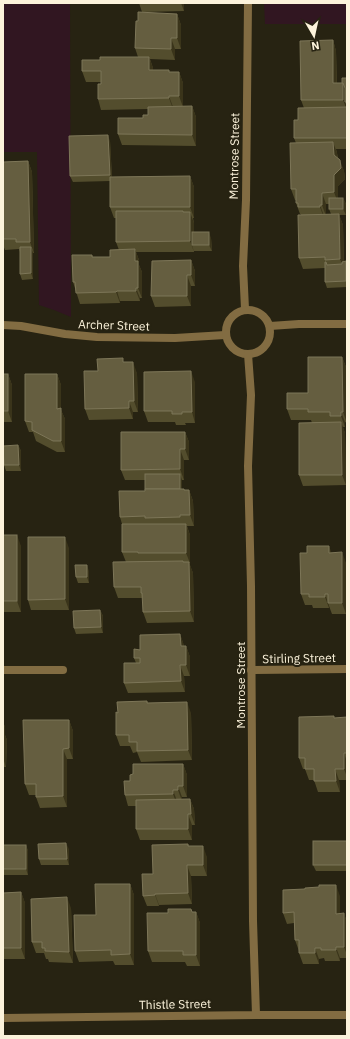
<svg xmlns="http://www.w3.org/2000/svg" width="350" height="1039" viewBox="0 0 350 1039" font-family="'IBM Plex Sans',sans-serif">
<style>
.green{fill:#311621}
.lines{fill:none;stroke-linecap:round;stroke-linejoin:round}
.minor{stroke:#826c42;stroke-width:8}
.tertiary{stroke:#826c42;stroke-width:8}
.wall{fill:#534d2d;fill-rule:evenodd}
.shaded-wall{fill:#3a341a}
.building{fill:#655e40;stroke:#7d7658}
.labels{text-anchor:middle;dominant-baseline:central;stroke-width:4;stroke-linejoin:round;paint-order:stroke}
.street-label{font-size:12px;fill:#fcf3db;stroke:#272312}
</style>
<rect width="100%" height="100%" fill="#272312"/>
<!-- green -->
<g class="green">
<polygon points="3,3 70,3 71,317 54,310 39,305 37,152 3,152"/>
<polygon points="264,3 347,3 347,24 265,24"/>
</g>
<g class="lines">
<!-- minor -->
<g class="minor">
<polyline points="3,325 21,326 65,334 97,337 175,338 225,335"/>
<polyline points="270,326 299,324 347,324"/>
<polyline points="3,670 63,670"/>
<polyline points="251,670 347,669"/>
<polyline points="256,1015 347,1015"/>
</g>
<!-- tertiary -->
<g class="tertiary">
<polyline points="245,309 243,266 246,200 248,3"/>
<circle cx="248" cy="332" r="22"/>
<polyline points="3,1018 256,1015 253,921 251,586 248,466 251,395 248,354"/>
</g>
</g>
<!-- wall -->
<g class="wall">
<polygon points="139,3 184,3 184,11 142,12"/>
<polygon points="177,14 181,25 181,49 175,49 175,60 150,59 153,68 153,70 170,72 179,72 183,83 183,106 192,106 196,117 196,146 122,145 118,134 143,118 148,115 148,109 101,110 98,99 101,82 86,82 82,71 100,60 138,57 135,48 138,21"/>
<path d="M333,40L336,51L337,83H342L347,78V149H336L337,153L338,158L344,171L345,179L338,186V198H343L346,204V215H339L343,225L344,262L347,266V287L327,288L325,282V268L303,269L299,258L301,215V214H300L296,203V200H295L291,189L296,143L294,138L304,108L301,100ZM326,204H329V209L331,214H326Z"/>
<polygon points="110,141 112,177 190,176 194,187 194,218 193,218 194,223 194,232 211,238 212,251 194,251 194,252 136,252 139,260 139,265 142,272 142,298 140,298 140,301 120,301 120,303 80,304 73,282 92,255 93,257 110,257 119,250 116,242 116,218 114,218 110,207 110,181 73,182 70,176"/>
<polygon points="28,161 32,172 34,253 33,253 33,279 22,280 20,274 20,252 19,249 5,250 3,245 3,162"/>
<polygon points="191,260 195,271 195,286 191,286 191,306 155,307 151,296"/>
<polygon points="342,357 346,367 347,423 345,422 345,427 343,427 345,433 346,485 303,486 299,475 312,423 311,420 291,420 287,409 308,393"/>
<polygon points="124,362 137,373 138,412 133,412 133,419 89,420 85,409 98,371"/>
<polygon points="3,374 8,374 12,385 12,422 3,422"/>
<polygon points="57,374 61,385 61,410 65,419 65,452 57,452 36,441 33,432 29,432 25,421"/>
<polygon points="195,382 195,423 185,423 186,425 176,425 175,422 148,422 144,411"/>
<polygon points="185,432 189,442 189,460 184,460 184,480 182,480 182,489 185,490 189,490 193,501 194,526 187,526 190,535 190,563 189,563 193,573 194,622 147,623 143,612 143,598 118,598 114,587 126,562 122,552 122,524 120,517 145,491 145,480 125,480 121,470"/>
<polygon points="18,445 21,451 21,471 6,471 4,465"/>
<polygon points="3,535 21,546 21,612 3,612"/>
<polygon points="69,548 69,610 31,610 28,600"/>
<polygon points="331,553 346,563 346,614 332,614 329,606 329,608 313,608 312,605 305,605 301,594"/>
<polygon points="89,571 89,583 78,583 76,577"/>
<polygon points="100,610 103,616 103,633 76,634 74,628"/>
<polygon points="180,634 184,646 186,646 190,657 190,676 184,676 185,692 128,693 124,683 136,663 134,658 140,650"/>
<polygon points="147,701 148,703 191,713 192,760 141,762 137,752 133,753 130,746 120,746 116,735 118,713"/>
<polygon points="347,717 347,780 339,780 340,792 318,792 314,780 309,780 305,769 303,769 299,758 334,718"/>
<polygon points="69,720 73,731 73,759 67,759 67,807 40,808 36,797 36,795 29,795 25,784"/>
<polygon points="3,722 5,727 5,735 7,740 6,767 3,767"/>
<polygon points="183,764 187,775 187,797 182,797 182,799 190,799 194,809 195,825 192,825 192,840 140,840 136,829 136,806 128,806 125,795 133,774"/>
<polygon points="347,841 347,871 316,871 313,865"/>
<polygon points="188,844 189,846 207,857 207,876 191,876 192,904 159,905 159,906 147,906 143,896 153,874"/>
<polygon points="3,845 26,845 28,851 28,875 3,875"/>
<polygon points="69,849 69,865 41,865 39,859"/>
<polygon points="130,884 134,895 134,965 115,965 113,961 79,962 75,951 96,915"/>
<polygon points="21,892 25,903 25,959 3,959 3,893"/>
<polygon points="340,896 340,914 344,913 347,923 347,958 340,958 340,961 325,961 324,958 319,959 319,964 303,964 299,953 299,951 295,940 294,923 287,924 283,913"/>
<polygon points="71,908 73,963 49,962 48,959 46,959 44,953 36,953 32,942"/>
<polygon points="193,912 196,912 200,923 200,966 187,966 185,962 152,962 148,951"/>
</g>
<!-- shaded-wall -->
<g class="shaded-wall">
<polygon points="181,3 184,3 184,11"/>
<polygon points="177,14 181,25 181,49 177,38"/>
<polygon points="171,38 175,49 175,60 171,49"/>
<polygon points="333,40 336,51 337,94 333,83"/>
<polygon points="149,57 153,68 153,81 149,70"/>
<polygon points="179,72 183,83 183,107 179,96"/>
<polygon points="343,83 347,94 345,102 347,107 347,110 343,100"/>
<polygon points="169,96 173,107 173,109 169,98"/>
<polygon points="192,106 196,117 196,146 192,135"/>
<polygon points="108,135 110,141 112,181 110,175"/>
<polygon points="333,142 337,153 338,166 334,155"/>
<polygon points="340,160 344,171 345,179 338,186 338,203 334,192 334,175"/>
<polygon points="28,161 32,172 34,253 30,242"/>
<polygon points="190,176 194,187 194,218 190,207"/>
<polygon points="322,193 326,204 326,216 322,205"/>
<polygon points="343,198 346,204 346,215 343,209"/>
<polygon points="320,205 324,216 324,218 320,207"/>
<polygon points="190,212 194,223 194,245 192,245 194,252 190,241"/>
<polygon points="339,214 343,225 344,270 340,259"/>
<polygon points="209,232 211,238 212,251 209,245"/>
<polygon points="31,247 33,253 33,279 31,273"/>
<polygon points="135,249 139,260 139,265 142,272 142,298 138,288 135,261"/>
<polygon points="191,260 195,271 195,286 191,275"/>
<polygon points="346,261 347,266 347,284 346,281"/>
<polygon points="187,275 191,286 191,306 187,296"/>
<polygon points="136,288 140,298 140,301 136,291"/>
<polygon points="117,291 120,301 120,303 116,292"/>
<polygon points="342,357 346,367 347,423 343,412"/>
<polygon points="133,362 137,373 138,412 134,401"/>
<polygon points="191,371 195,382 195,423 192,412"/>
<polygon points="8,374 12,385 12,422 8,411"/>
<polygon points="57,374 61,385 61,410 65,419 65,452 61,441 57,409"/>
<polygon points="129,401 133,412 133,419 129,408"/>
<polygon points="341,412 345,422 345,427 341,416"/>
<polygon points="341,422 345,433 346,485 342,475"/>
<polygon points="185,432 189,442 189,460 185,449"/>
<polygon points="18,445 21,451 21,471 19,465"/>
<polygon points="180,449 184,460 184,480 180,469"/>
<polygon points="180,474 182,480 182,494 180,489"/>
<polygon points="189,490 193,501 194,526 190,515"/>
<polygon points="186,524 190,535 190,563 186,553"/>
<polygon points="17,535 21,546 21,612 17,601"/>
<polygon points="65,537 69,548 69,610 65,599"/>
<polygon points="329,546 333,557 329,553"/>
<polygon points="342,552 346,563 346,614 342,603"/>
<polygon points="189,562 193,573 194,622 190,611"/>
<polygon points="87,565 89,571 89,583 87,577"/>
<polygon points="325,594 329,605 329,608 325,597"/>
<polygon points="100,610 103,616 103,633 101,627"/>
<polygon points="180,634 184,645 185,657 181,646"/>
<polygon points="186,646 190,657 190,676 186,665"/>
<polygon points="180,665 184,676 185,692 181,681"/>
<polygon points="187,702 191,713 192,760 188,750"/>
<polygon points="69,720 73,731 73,759 69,748"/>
<polygon points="3,722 5,727 5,735 7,740 6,767 3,758"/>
<polygon points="63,749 67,759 67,807 63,796"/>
<polygon points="344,753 347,762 347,777 344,769"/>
<polygon points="183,764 187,775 187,797 183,786"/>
<polygon points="335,769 339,780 340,792 336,781"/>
<polygon points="178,786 182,797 182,801 178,790"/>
<polygon points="173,790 177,801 177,805 173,794"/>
<polygon points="190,799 194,809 195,825 191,814"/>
<polygon points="188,814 192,825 192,840 188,829"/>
<polygon points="66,843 69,849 69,865 67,859"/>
<polygon points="26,845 28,851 28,875 26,869"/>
<polygon points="203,846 207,857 207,876 203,865"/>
<polygon points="187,865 191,876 192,904 188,893"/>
<polygon points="130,884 134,895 134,965 130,954"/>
<polygon points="336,885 340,896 340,925 336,914"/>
<polygon points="21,892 25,903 25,959 21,948"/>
<polygon points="155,894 159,905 159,906 155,895"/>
<polygon points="67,897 71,908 73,963 69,952"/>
<polygon points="196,912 200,923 200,966 196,955"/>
<polygon points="344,913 347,923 347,955 344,947"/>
<polygon points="336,947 340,958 340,961 336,950"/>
<polygon points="315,948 319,959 319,964 315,953"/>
</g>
<!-- building -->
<g class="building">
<polygon points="138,12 177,14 177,38 171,38 171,49 135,48 136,21 138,21"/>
<polygon points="333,40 333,83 343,83 343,100 301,100 300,41"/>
<polygon points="100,57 149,57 149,70 169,70 169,72 179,72 179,96 169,96 169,98 98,99 98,84 101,84 101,71 82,71 82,60 100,60"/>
<polygon points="342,78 347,78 347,102 345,102 345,88 343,83 342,83"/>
<polygon points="192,106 192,135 118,134 118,118 143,118 143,115 148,115 148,107"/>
<polygon points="347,107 347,138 294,138 294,120 298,120 298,108"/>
<polygon points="108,135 110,175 70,176 69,136"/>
<polygon points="333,142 334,155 340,160 341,168 334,175 334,192 322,193 322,205 320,205 320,207 298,207 298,203 296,203 296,189 291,189 290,143"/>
<polygon points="28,161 30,242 16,242 16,239 3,239 3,162"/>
<polygon points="190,176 190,207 110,207 110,177"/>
<rect x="329" y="198" width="14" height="11"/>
<polygon points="116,211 183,211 183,212 190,212 190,241 116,242"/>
<polygon points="339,214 340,259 325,260 325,257 299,258 298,215"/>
<rect x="192" y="232" width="17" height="13"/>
<polygon points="20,247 31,247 31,273 20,274"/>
<polygon points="135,249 135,261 138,261 138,288 136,288 136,291 117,291 116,292 76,293 75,282 73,282 72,255 92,255 92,257 110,257 110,250"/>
<polygon points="191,260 191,275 187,275 187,296 151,296 152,261"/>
<polygon points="346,261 346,281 325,282 325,262 326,262 327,265 342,264 342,262"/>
<polygon points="308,357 342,357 343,412 341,412 341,416 330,416 330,412 308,412 308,409 287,409 287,393 308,393"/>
<polygon points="123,358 123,362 133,362 134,401 129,401 129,408 85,409 84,371 98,371 97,359"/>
<polygon points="191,371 192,412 182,412 182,414 172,414 172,411 144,411 144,372"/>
<rect x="3" y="374" width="5" height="37"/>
<polygon points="25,374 57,374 57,409 61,408 61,441 53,441 32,430 32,422 25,421"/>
<polygon points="341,422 342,475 299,475 299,423"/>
<polygon points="121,432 185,432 185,449 180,449 180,469 121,470"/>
<polygon points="18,445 19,465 4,465 3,446"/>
<rect x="145" y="474" width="35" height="15"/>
<polygon points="145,489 184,489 184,490 189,490 190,515 180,515 180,517 145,518 145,516 120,517 119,491 145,491"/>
<polygon points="122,524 186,524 186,553 138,553 138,552 122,552"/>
<rect x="3" y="535" width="14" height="66"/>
<polygon points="28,537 65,537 65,599 28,600"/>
<polygon points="307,546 329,546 329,553 342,552 342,603 328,603 328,594 325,594 325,597 309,597 309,594 301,594 300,553 307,553"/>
<polygon points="183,561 183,562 189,562 190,611 143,612 142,593 141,593 141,587 114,587 113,562"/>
<polygon points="75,565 87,565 87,577 76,577"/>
<polygon points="100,610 101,627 74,628 73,611"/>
<polygon points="180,634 181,646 186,646 186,665 180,665 181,681 124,683 124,663 140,663 140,658 134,658 134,649 140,650 140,635"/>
<polygon points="147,701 147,703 187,702 188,750 137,751 137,742 129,742 129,735 116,735 116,712 118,713 117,702"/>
<polygon points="334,716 334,718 347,717 347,753 344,753 344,769 335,769 336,781 314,781 314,769 305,769 305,758 299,758 299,717"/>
<polygon points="23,720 69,720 69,748 63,749 63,796 36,797 36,784 25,784"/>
<polygon points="133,764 183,764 183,786 178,786 178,790 173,790 173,794 125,795 124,781 130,781 130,775 133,774"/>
<polygon points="190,799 191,814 188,814 188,829 136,829 136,800"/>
<rect x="313" y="841" width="34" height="24"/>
<polygon points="66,843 67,859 39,859 38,844"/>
<polygon points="188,844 188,846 203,846 203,865 187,865 188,893 155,894 155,895 143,896 142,874 153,874 152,845"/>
<rect x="3" y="845" width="23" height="24"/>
<polygon points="95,884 130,884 130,954 111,955 111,950 75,951 74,915 96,915"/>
<polygon points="319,885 336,885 336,914 344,913 344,947 336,947 336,950 321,950 321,948 315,948 315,953 299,953 299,940 295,940 294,912 283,913 283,890 305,889 305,888 319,887"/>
<polygon points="21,892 21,948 3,948 3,893"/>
<polygon points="67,897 69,952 45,951 45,948 42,948 42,942 32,942 31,899"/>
<polygon points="168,909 191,909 192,912 196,912 196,955 183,955 183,951 148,951 147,913 168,913"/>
</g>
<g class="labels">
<!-- street labels -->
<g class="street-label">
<text transform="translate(234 156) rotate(-89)">Montrose Street</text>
<text transform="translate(114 325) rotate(2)">Archer Street</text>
<text transform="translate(299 658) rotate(-1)">Stirling Street</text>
<text transform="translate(240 685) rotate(-90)">Montrose Street</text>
<text transform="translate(175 1004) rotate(-1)">Thistle Street</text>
</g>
</g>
<!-- border -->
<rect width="350" height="1039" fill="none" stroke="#fcf3db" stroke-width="8"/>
<!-- north arrow -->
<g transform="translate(314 36) rotate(171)" stroke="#272312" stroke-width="3" paint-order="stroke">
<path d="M0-3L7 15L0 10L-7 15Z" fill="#fcf3db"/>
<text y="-6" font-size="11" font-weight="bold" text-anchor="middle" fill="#fcf3db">N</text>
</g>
</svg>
